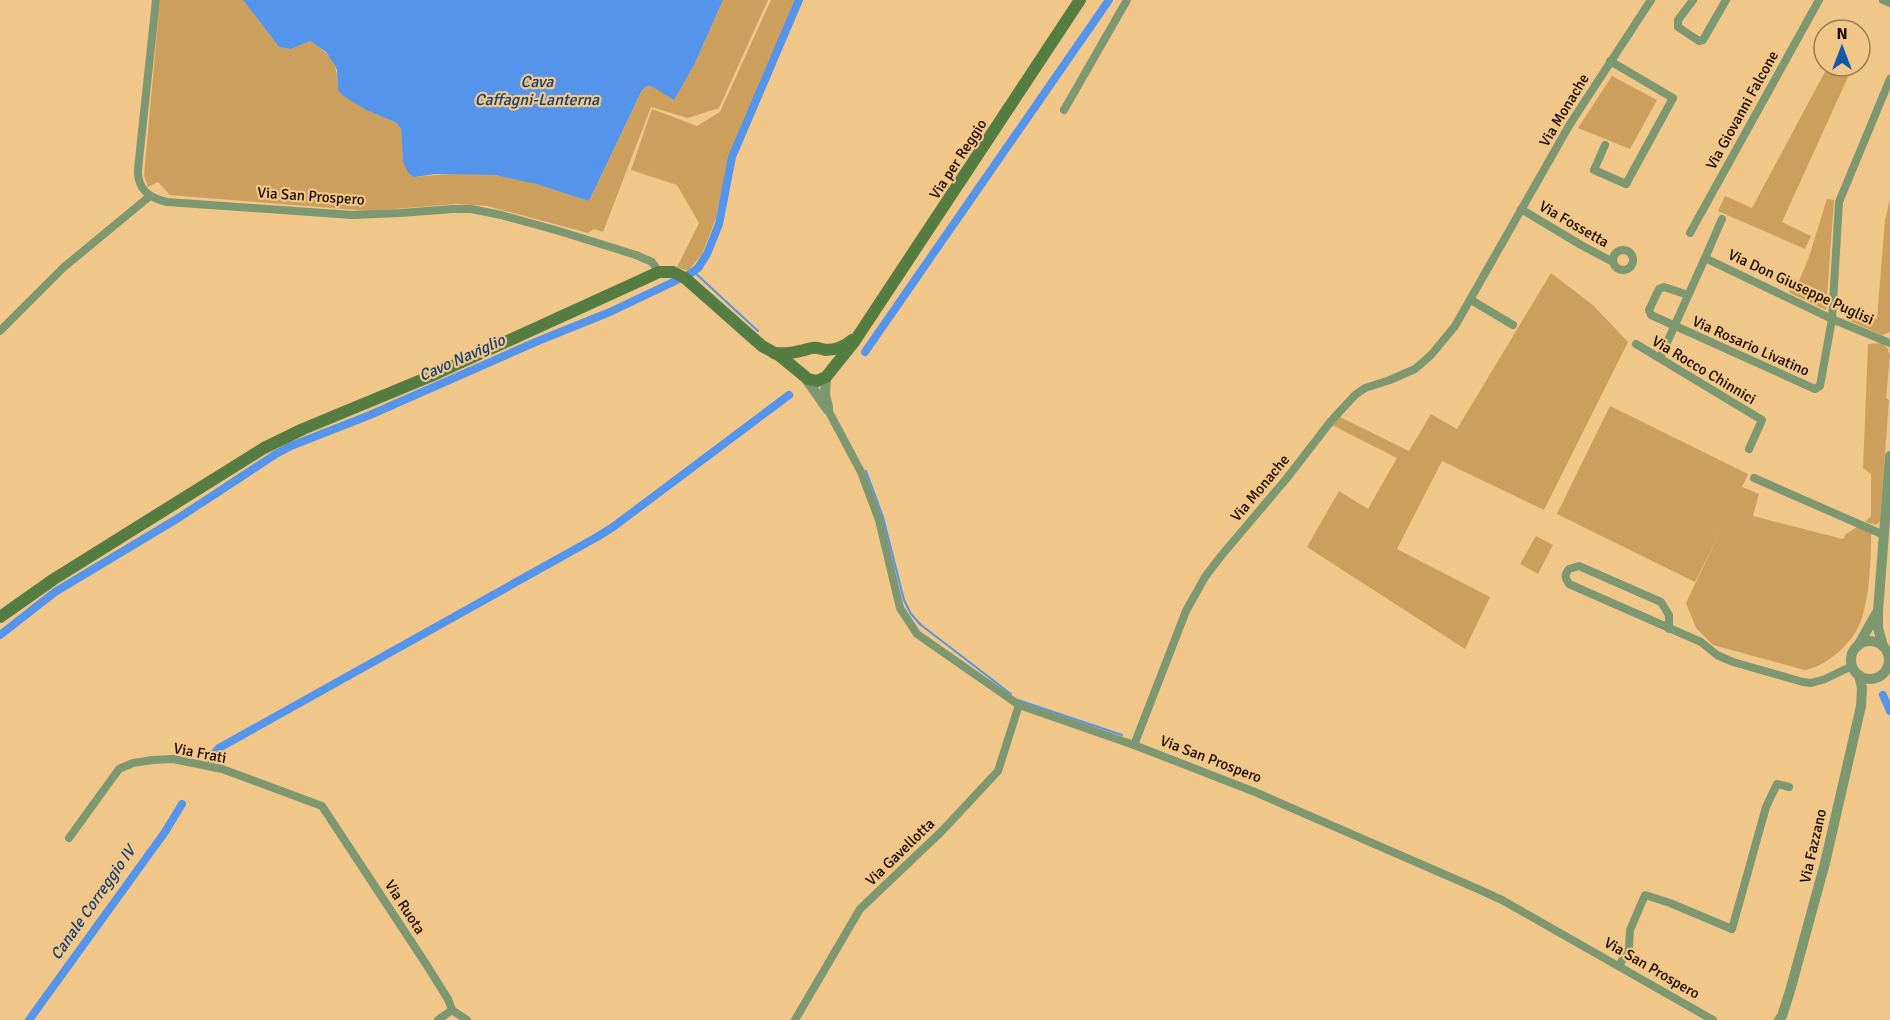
<svg xmlns="http://www.w3.org/2000/svg" width="1890" height="1020" viewBox="0 0 1890 1020" font-family="Signika,sans-serif">
<style>
.green{fill:#cd9f5c}
.water{fill:#5495eb}
.lines{fill:none;stroke-linecap:round;stroke-linejoin:round}
.stream{stroke:#5495eb;stroke-width:2}
.canal{stroke:#5495eb;stroke-width:8}
.minor{stroke:#7d9870;stroke-width:8}
.tertiary{stroke:#7d9870;stroke-width:10}
.secondary{stroke:#557d41;stroke-width:12}
.labels{text-anchor:middle;dominant-baseline:central;stroke-width:4.5;stroke-linejoin:round;paint-order:stroke}
.street-label{font-size:15px;fill:#180900;stroke:#f1c689}
.water-label{font-size:16px;font-style:italic;fill:#113e74;stroke:#f1c689}
</style>
<rect width="100%" height="100%" fill="#f1c689"/>
<!-- green -->
<g class="green">
<path d="M160,0H243L279,47L291,49L310,41C333,57 337,61 338,90L366,110L397,123L401,129L403,162L415,177C441,174 469,173 494,175C526,179 558,191 589,201L642,90L647,86L653,87L695,63L723,0H768L719,108L688,118L651,107L603,232L594,229L588,233L487,206L456,204L369,211L170,195L158,182L148,187L144,175Z"/>
<polygon points="771,0 797,0 729,156 716,218 702,254 688,271 677,267 699,223 677,185 631,170 652,109 697,126 720,112"/>
<polygon points="1828,66 1853,66 1782,222 1811,236 1805,249 1718,211 1725,196 1752,208"/>
<polygon points="1612,76 1657,100 1630,149 1578,128"/>
<polygon points="1827,199 1834,200 1826,310 1790,293 1789,287 1792,278 1799,281 1809,257"/>
<polygon points="1890,199 1890,332 1882,335 1843,318 1877,319 1885,220"/>
<polygon points="1551,273 1594,306 1628,342 1544,510 1442,461 1397,549 1490,597 1465,649 1307,547 1339,491 1368,509 1397,458 1332,425 1338,416 1409,451 1431,414 1457,429"/>
<polygon points="1882,343 1888,349 1890,356 1886,398 1889,400 1880,521 1876,525 1865,522 1871,516 1871,474 1863,468 1868,344"/>
<path d="M1610,406L1748,474L1742,487L1759,494L1753,516L1843,539L1846,534L1857,527L1871,533C1871,559 1870,593 1862,618C1855,641 1828,666 1805,670L1713,645L1696,628L1686,603L1721,530L1695,582L1557,514Z"/>
<polygon points="1536,536 1553,545 1538,574 1520,564"/>
</g>
<!-- water -->
<polygon class="water" points="243,0 723,0 695,63 674,100 653,87 647,86 642,90 589,201 536,184 495,175 435,174 415,177 409,174 403,162 401,129 397,123 366,110 342,95 338,90 337,70 334,64 326,52 310,41 291,49 279,47"/>
<g class="lines">
<!-- stream -->
<g class="stream">
<polyline points="693,271 758,331"/>
<polyline points="866,471 883,517 904,600 911,614 921,625 1011,694"/>
<polyline points="1018,700 1122,735"/>
</g>
<!-- canal -->
<g class="canal">
<polyline points="865,352 1109,0"/>
<polyline points="0,635 55,592 180,517 276,454 291,446 370,415 538,341 610,312 690,274 698,268 707,254 719,224 732,157 799,0"/>
<polyline points="1883,695 1890,711"/>
<polyline points="210,758 219,748 597,537 613,527 789,395"/>
<polyline points="29,1020 165,832 182,804"/>
</g>
<!-- minor -->
<g class="minor">
<path d="M156,0L138,169C137,189 149,198 167,202L352,215L401,213L453,209H471L501,215L559,231L636,255L652,262L659,272"/>
<polyline points="1693,0 1678,20 1678,27 1699,41 1703,40 1726,0"/>
<polyline points="1883,0 1890,3"/>
<polyline points="1064,110 1127,0"/>
<polyline points="1605,145 1594,170 1626,184 1673,98 1610,61"/>
<polyline points="1521,209 1581,245 1613,262"/>
<polyline points="1690,233 1819,0"/>
<circle cx="1623" cy="260" r="10"/>
<polyline points="1705,258 1722,219"/>
<polyline points="1688,295 1664,287 1659,289 1649,310 1651,315 1815,389 1820,386 1832,319 1839,202 1890,79"/>
<polyline points="1471,300 1513,325"/>
<polyline points="0,331 64,267 150,196"/>
<polyline points="1636,344 1762,420 1749,449"/>
<polyline points="1660,358 1705,258 1832,319 1890,343"/>
<polyline points="828,410 861,472 879,520 900,608 917,634 1019,705 1134,745 1255,792 1478,889 1502,900 1713,1020"/>
<polyline points="1754,478 1884,535"/>
<path d="M1669,629V615L1661,602L1579,566L1569,569C1564,575 1565,578 1569,584L1701,642L1717,655L1733,662L1803,682L1811,683L1825,679L1852,666"/>
<polyline points="1888,667 1890,666"/>
<polyline points="1134,745 1186,611 1205,577 1221,556 1287,478 1331,421 1355,395 1365,388 1390,380 1415,369 1431,355 1455,326 1570,124 1651,0"/>
<polyline points="69,838 119,769 133,763 153,760 173,759 222,769 322,806 424,961 448,999 452,1010"/>
<polyline points="1619,966 1629,948 1630,930 1645,895 1670,903 1732,929 1766,807 1777,784 1789,787"/>
<polyline points="452,1010 467,1020"/>
<polyline points="438,1020 452,1010"/>
<polyline points="795,1020 860,909 942,831 998,771 1019,705"/>
</g>
<!-- tertiary -->
<g class="tertiary">
<polyline points="804,376 828,410"/>
<polyline points="826,377 825,395 828,407"/>
<circle cx="1870" cy="660" r="19"/>
<polyline points="1858,646 1876,614"/>
<polyline points="1883,646 1878,628 1878,611 1890,456"/>
<polyline points="1779,1020 1782,1016 1790,991 1825,863 1861,706 1862,688 1859,675"/>
</g>
<!-- secondary -->
<g class="secondary">
<path d="M774,353C791,354 796,352 812,348C817,347 821,349 826,350C835,350 845,346 852,340"/>
<polyline points="0,617 54,579 264,448 303,429 431,376 659,272 673,272 685,278 762,346 780,356 808,379 817,381 826,377 854,342 1080,0"/>
</g>
</g>
<g class="labels">
<!-- street labels -->
<g class="street-label">
<text transform="translate(1564 110) rotate(-59)">Via Monache</text>
<text transform="translate(1742 110) rotate(-61)">Via Giovanni Falcone</text>
<text transform="translate(958 159) rotate(-57)">Via per Reggio</text>
<text transform="translate(311 196) rotate(4)">Via San Prospero</text>
<text transform="translate(1574 224) rotate(30)">Via Fossetta</text>
<text transform="translate(1801 287) rotate(25)">Via Don Giuseppe Puglisi</text>
<text transform="translate(1751 346) rotate(24)">Via Rosario Livatino</text>
<text transform="translate(1704 370) rotate(31)">Via Rocco Chinnici</text>
<text transform="translate(1260 488) rotate(-50)">Via Monache</text>
<text transform="translate(200 753) rotate(11)">Via Frati</text>
<text transform="translate(1211 759) rotate(21)">Via San Prospero</text>
<text transform="translate(1813 846) rotate(-77)">Via Fazzano</text>
<text transform="translate(900 852) rotate(-44)">Via Gavellotta</text>
<text transform="translate(405 907) rotate(57)">Via Ruota</text>
<text transform="translate(1652 968) rotate(30)">Via San Prospero</text>
</g>
<!-- water labels -->
<g class="water-label">
<text x="537" y="82">Cava<tspan x="537" dy="18">Caffagni-Lanterna</tspan></text>
<text transform="translate(462 358) rotate(-24)">Cavo Naviglio</text>
<text transform="translate(93 903) rotate(-55)">Canale Correggio IV</text>
</g>
</g>
<!-- north arrow -->
<g transform="translate(1842 48)"><circle r="28" fill="#f1c689" stroke="#9a7a52" stroke-width="1.5"/>
<path d="M0-4.5L10 22L0 15L-10 22Z" fill="#1357a7"/>
<text y="-9" font-size="16" font-weight="bold" text-anchor="middle" fill="#180900">N</text>
</g>
</svg>
